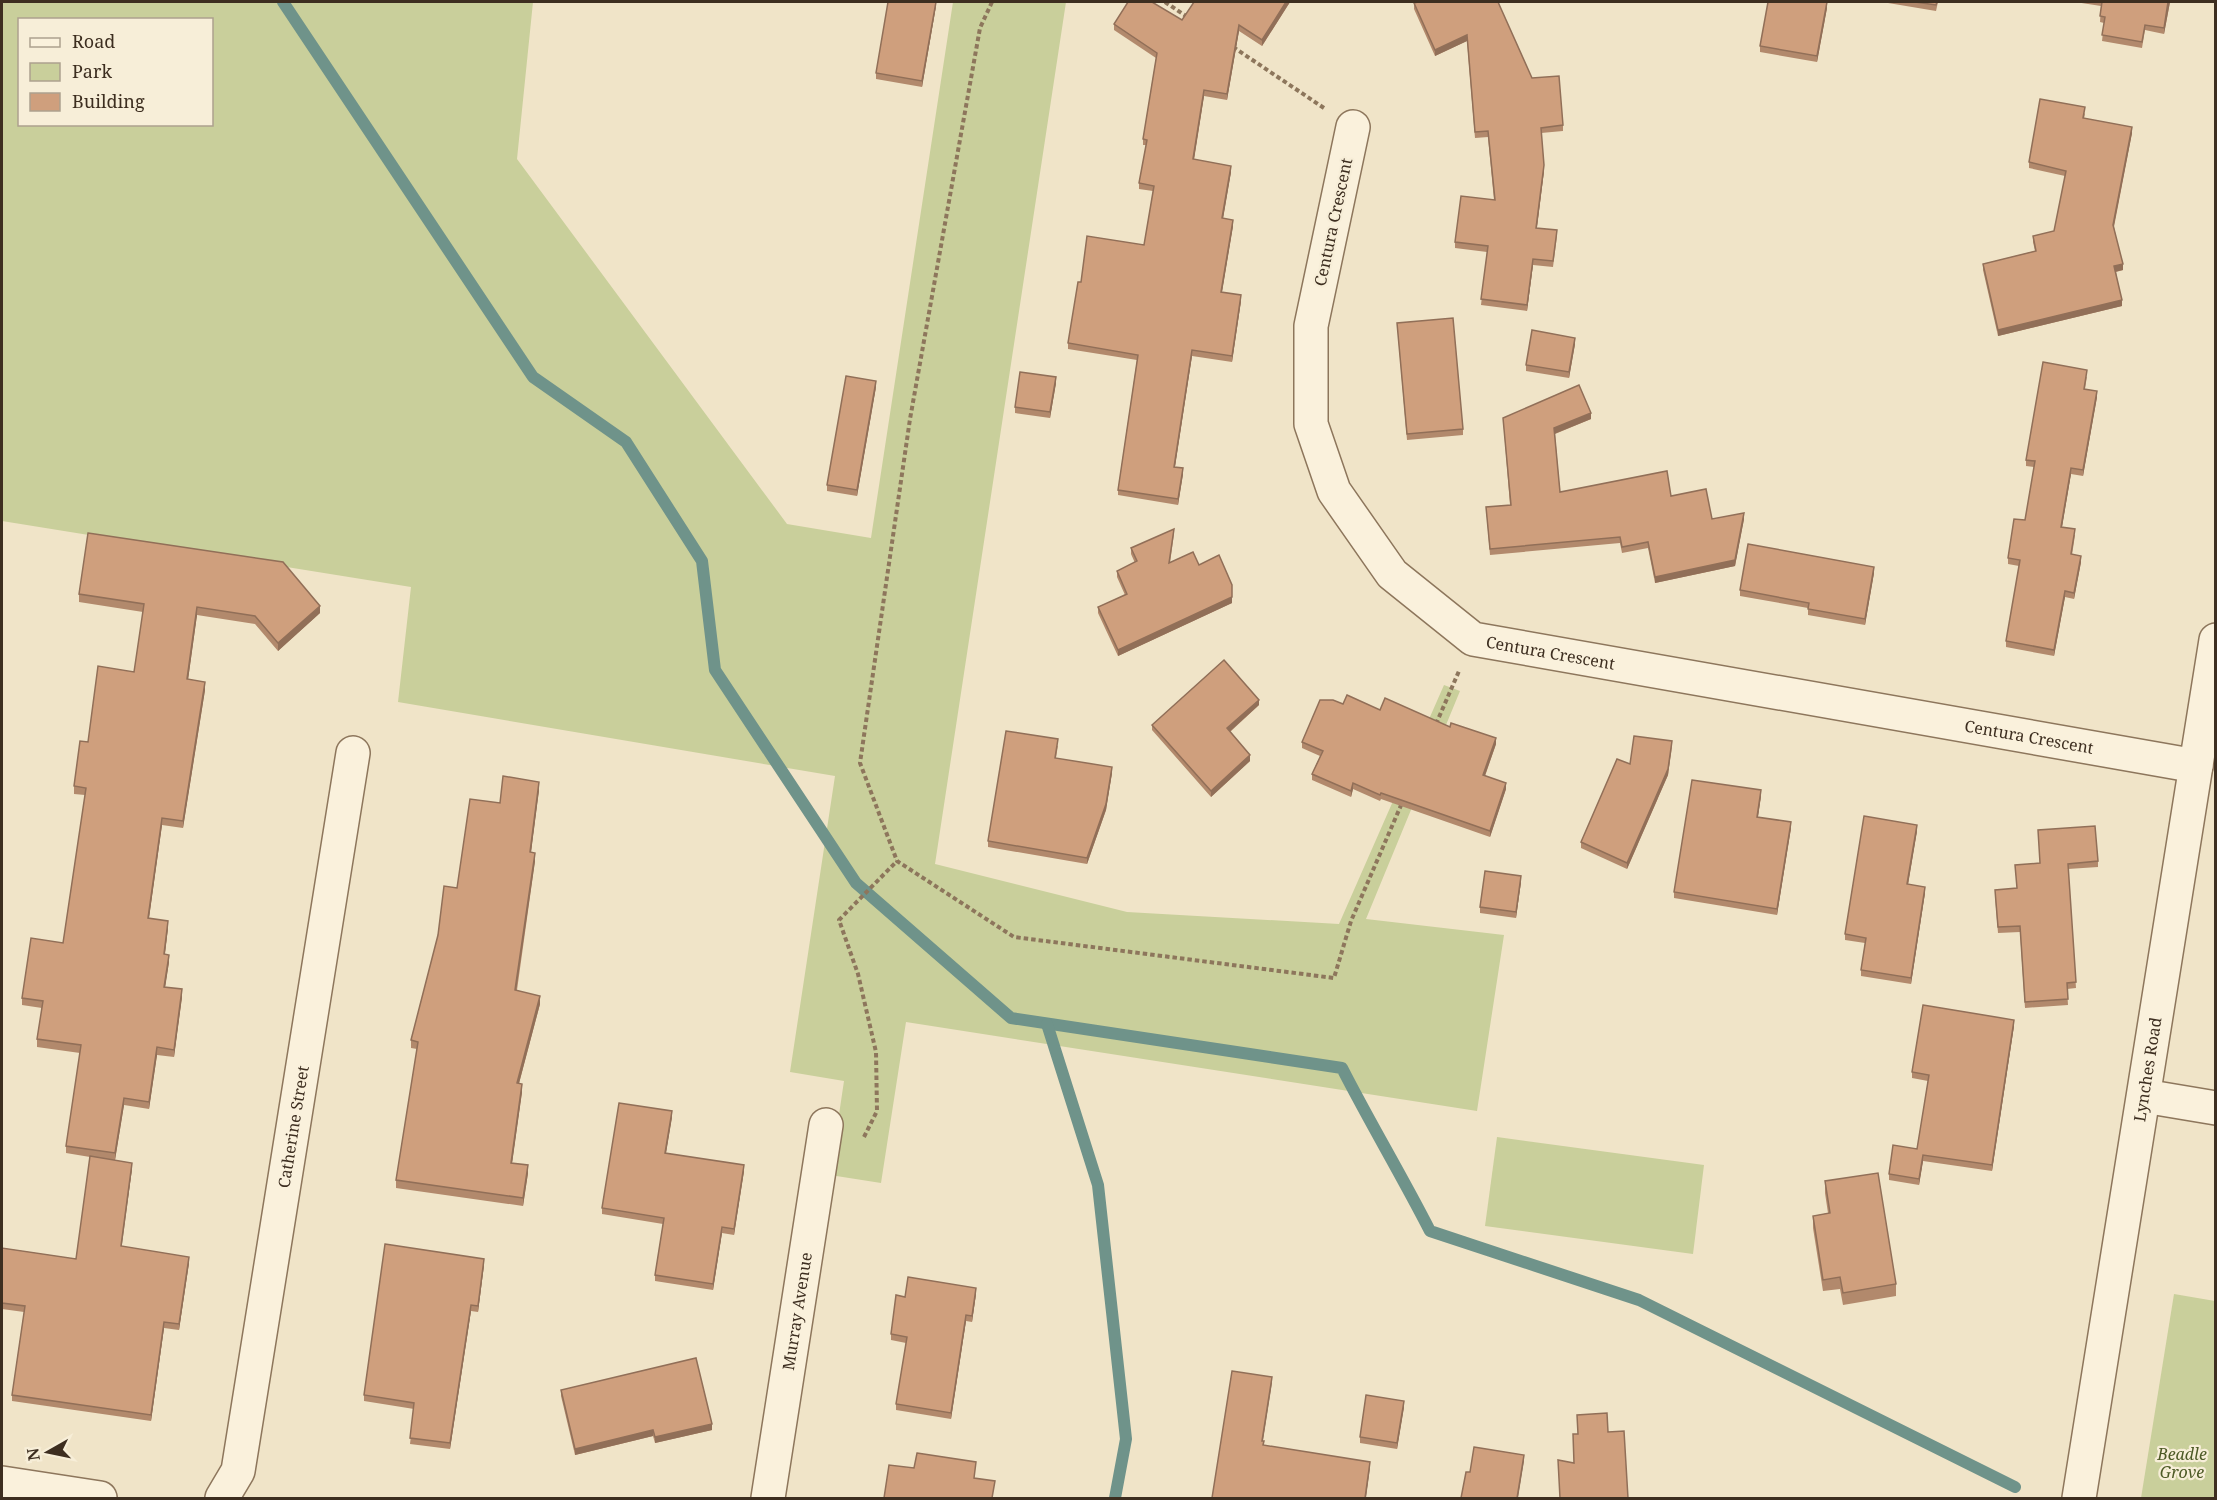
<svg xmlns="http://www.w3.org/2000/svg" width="2217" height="1500" viewBox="0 0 2217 1500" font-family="'Noto Serif',serif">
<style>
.green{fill:#c9cf9b;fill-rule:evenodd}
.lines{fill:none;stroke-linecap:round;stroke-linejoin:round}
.stream{stroke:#6f938a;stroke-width:12}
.minor-casing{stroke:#8d765c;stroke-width:36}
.tertiary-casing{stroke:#8d765c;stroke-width:36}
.path{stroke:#8d765c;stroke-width:4;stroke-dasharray:4.5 3;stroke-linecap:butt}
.minor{stroke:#faf1dc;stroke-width:33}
.tertiary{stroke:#faf1dc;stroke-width:33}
.wall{fill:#b2896c}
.shaded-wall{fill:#916f58}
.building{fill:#cf9f7d;stroke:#916f58;stroke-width:1.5}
.labels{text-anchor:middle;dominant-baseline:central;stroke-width:4.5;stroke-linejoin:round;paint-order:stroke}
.street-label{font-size:16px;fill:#3d2e20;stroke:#f7eed8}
.park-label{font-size:16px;font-style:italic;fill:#4d5a26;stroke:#f7eed8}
</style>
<rect width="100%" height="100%" fill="#f0e4c8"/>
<!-- green -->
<g class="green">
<path d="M2,2H533L517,159L787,524L871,538L953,2H1066L935,864L1127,912L1339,924L1444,685L1460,691L1366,919L1504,935L1477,1111L906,1022L881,1183L830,1175L844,1081L790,1072L835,776L398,702L411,587L2,521ZM20,20H212V124H20Z"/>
<polygon points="1497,1137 1704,1165 1693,1254 1485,1226"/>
<polygon points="2174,1294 2215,1301 2215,1498 2141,1498"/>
</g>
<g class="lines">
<!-- stream -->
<g class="stream">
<path d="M283,2L533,377L626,442L702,561L715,670L856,883L1011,1018L1342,1068C1370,1123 1402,1176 1430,1231L1639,1300L2015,1487"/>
<polyline points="1047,1024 1098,1185 1126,1439 1115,1498"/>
</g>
<!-- minor casing -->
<g class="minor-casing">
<g id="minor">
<path id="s1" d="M1353,127L1311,326V424L1334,491L1392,574L1473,639L2196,766"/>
<polyline points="2144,1096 2216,1108"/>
<path id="s2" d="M222,1498L238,1471L353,753"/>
<path id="s3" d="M768,1498L826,1125"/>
</g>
</g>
<!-- tertiary casing -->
<g class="tertiary-casing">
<g id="tertiary">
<polyline points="2,1483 100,1498"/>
<path id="s4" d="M2079,1498L2216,640"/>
</g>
</g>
<!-- path -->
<g class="path">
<polyline points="992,2 980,28 910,419 860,763 897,861 1014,937 1334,978 1351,921 1402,803"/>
<polyline points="1165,2 1189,18"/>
<polyline points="1233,47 1324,108"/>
<polyline points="1436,724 1459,671"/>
<polyline points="864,1137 877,1111 876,1052 858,974 839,920 897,861"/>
</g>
<!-- minor -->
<use href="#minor" class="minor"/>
<!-- tertiary -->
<use href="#tertiary" class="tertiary"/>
</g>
<!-- wall -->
<g class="wall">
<polygon points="1290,2 1262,46 1239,31 1227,100 1204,96 1194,160 1231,172 1223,219 1233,226 1222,292 1241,301 1232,362 1192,356 1175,467 1183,474 1178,505 1118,495 1118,490 1137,360 1068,349 1068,343 1081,282 1144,245 1153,191 1139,189 1139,183 1146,145 1143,145 1143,139 1156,58 1114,30 1114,24 1182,20"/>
<polygon points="1882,2 1938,2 1936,11"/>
<polygon points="2075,2 2170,2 2164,34 2145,30 2142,48 2102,41 2104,23 2100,22 2101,6"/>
<polygon points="1414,3 1532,78 1563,125 1563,131 1541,133 1544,171 1537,228 1557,236 1553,267 1533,265 1527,311 1481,305 1487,252 1455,248 1455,242 1494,200 1488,137 1475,138 1467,41 1435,56 1414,9"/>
<polygon points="936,6 922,87 876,79 876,73"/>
<polygon points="1827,8 1817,62 1760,52 1760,46"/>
<polygon points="2085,113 2084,119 2132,133 2114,227 2123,270 2116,272 2122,306 1998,336 1983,270 1983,264 2035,251 2033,242 2033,236 2054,231 2065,176 2029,168 2029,162"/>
<polygon points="1397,323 1463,429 1463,435 1407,440"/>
<polygon points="1575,344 1569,378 1526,371 1526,365"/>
<polygon points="2087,376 2085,389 2097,397 2083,476 2071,474 2062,527 2075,535 2072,555 2081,562 2074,599 2065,597 2054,656 2006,647 2006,641 2019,566 2008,564 2008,558 2025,520 2034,467 2026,466 2026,460"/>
<polygon points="1056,383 1050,418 1015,413 1015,407"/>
<polygon points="876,387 857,496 827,491 827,485"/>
<polygon points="1503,418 1591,419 1555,434 1560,492 1671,496 1712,519 1744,519 1735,566 1655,583 1648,548 1622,553 1620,543 1490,555 1486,507 1510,505"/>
<polygon points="1174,534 1170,563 1199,565 1232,603 1118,656 1098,613 1098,607 1125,595 1117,577 1117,571 1135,563 1131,554 1131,548"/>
<polygon points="1874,573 1865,625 1808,615 1808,608 1740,596 1740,590"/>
<polygon points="79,594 320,613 278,651 255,624 197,615 188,680 205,690 183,828 162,825 149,918 168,928 165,954 169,962 165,987 182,997 174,1057 157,1055 149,1109 124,1105 115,1160 132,1169 121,1246 189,1263 179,1330 164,1328 151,1421 12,1401 12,1395 24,1312 2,1309 2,1248 76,1259 90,1157 66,1153 66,1146 80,1053 37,1047 37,1039 42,1008 22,1005 22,998 63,943 85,795 74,794 74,786 88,742 134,672 143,612 79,602"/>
<polygon points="1343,704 1380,710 1450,727 1496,744 1485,776 1506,789 1490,837 1381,799 1380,801 1353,789 1351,797 1312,780 1312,774 1320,756 1302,748 1302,742"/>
<polygon points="1259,705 1230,732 1250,761 1211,797 1152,730 1152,725"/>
<polygon points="1058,745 1056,758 1112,773 1106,810 1087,864 988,847 988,841"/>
<polygon points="1672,747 1668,775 1627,869 1581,848 1581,842 1630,764"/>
<polygon points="539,790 531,852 535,861 517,990 540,1004 519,1083 522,1092 512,1163 528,1173 523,1206 396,1188 396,1180 417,1049 411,1048 411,1040 438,935 457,888 500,803"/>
<polygon points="1761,796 1758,817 1791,828 1777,915 1674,898 1674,892"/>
<polygon points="1917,831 1908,885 1925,893 1911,984 1861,976 1861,970 1865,943 1845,940 1845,934"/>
<polygon points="2098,861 2098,867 2068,869 2076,988 2067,989 2068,1005 2025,1008 2020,932 1998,933 1995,896 2017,888 2015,865"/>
<polygon points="1521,882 1516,918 1480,913 1480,907"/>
<polygon points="2014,1026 1992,1171 1923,1161 1919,1185 1889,1180 1889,1174 1917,1149 1928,1081 1912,1078 1912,1072"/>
<polygon points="672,1117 666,1153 744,1171 734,1235 722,1233 713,1290 655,1281 655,1275 663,1224 602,1214 602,1208"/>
<polygon points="1825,1181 1896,1284 1896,1296 1843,1305 1840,1289 1823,1291 1813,1228 1813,1216 1828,1213 1825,1193"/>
<polygon points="484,1265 478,1312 471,1311 450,1449 410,1444 414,1409 364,1401 364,1395"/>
<polygon points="976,1294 972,1322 966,1321 951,1419 896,1410 896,1404 906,1343 891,1340 891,1334 905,1297"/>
<polygon points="561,1390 712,1430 655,1443 653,1436 575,1455 561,1396"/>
<polygon points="1404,1407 1397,1449 1360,1443 1360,1437"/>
</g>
<!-- shaded-wall -->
<g class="shaded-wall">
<polygon points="936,2 936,6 922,87 922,81"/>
<polygon points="1286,2 1290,2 1262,46 1262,40"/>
<polygon points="1827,2 1827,8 1817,62 1817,56"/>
<polygon points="2168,2 2170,2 2164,34 2164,28"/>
<polygon points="1239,25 1239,31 1227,100 1227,94"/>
<polygon points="1467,35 1467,41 1435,56 1435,50"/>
<polygon points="1204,90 1204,96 1193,165 1193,159"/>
<polygon points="2132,127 2132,133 2113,230 2113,225"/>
<polygon points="1544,165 1544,171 1536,234 1536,228"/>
<polygon points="1231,166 1231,172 1222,224 1222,218"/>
<polygon points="1233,220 1233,226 1221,298 1221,292"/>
<polygon points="1533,259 1533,265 1527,311 1527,305"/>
<polygon points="2123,264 2123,270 2114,272 2114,266"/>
<polygon points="1241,295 1241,301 1232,362 1232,356"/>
<polygon points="2122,300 2122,306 1998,336 1998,330"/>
<polygon points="1575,338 1575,344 1569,378 1569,372"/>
<polygon points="1192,350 1192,356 1174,473 1174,467"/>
<polygon points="1056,377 1056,383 1050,418 1050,412"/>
<polygon points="876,381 876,387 857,496 857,490"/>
<polygon points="2097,391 2097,397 2083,476 2083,470"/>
<polygon points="1591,413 1591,419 1554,434 1554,428"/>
<polygon points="1183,468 1183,474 1178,505 1178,499"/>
<polygon points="2071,468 2071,474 2061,533 2061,527"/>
<polygon points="1744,513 1744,519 1735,566 1655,583 1655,577"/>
<polygon points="2081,556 2081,562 2074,599 2074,593"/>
<polygon points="1874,567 1874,573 1865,625 1865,619"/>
<polygon points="2065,591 2065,597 2054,656 2054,650"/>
<polygon points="1232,597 1232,603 1118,656 1118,650"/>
<polygon points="320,606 320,613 278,651 278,643"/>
<polygon points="197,607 197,615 187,687 187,679"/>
<polygon points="205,682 205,690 183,828 183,821"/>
<polygon points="1259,700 1259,705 1227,734 1227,728"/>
<polygon points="1496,738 1496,744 1483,781 1483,775"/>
<polygon points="1672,741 1668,775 1627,869 1627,863"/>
<polygon points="1250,755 1250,761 1211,797 1211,791"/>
<polygon points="1112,767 1112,773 1106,810 1087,864 1087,858"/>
<polygon points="539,782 539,790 530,860 530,852"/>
<polygon points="1353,783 1353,789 1351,797 1351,791"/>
<polygon points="1506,783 1506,789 1490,837 1490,831"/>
<polygon points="1761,790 1761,796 1757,823 1757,817"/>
<polygon points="162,818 162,825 148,925 148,918"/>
<polygon points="1791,822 1791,828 1777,915 1777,909"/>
<polygon points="1917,825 1917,831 1907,890 1907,884"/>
<polygon points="535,853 535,861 515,998 515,990"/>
<polygon points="1521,876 1521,882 1516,918 1516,912"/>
<polygon points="1925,887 1925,893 1911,984 1911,978"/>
<polygon points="168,921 168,928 164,961 164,954"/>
<polygon points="169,955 169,962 164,995 164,987"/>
<polygon points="182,989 182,997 174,1057 174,1050"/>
<polygon points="540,996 540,1004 517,1091 517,1083"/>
<polygon points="2014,1020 2014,1026 1992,1171 1992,1165"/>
<polygon points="157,1047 157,1055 149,1109 149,1102"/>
<polygon points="522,1084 522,1092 511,1171 511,1163"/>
<polygon points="124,1098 124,1105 115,1160 115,1153"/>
<polygon points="672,1111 672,1117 665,1159 665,1153"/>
<polygon points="1923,1155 1923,1161 1919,1185 1919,1179"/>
<polygon points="132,1163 132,1169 121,1252 121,1246"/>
<polygon points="528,1165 528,1173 523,1206 523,1198"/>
<polygon points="744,1165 744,1171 734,1235 734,1229"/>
<polygon points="722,1227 722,1233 713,1290 713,1284"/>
<polygon points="189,1257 189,1263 179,1330 179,1324"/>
<polygon points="484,1259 484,1265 478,1312 478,1306"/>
<polygon points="976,1288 976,1294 972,1322 972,1316"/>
<polygon points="471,1305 471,1311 450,1449 450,1443"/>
<polygon points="966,1315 966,1321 951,1419 951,1413"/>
<polygon points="164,1322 164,1328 151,1421 151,1415"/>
<polygon points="1272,1377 1272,1383 1262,1447 1262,1441"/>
<polygon points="1404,1401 1404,1407 1397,1449 1397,1443"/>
<polygon points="712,1424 712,1430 655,1443 655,1437"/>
<polygon points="653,1430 653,1436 575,1455 575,1449"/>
<polygon points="1524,1455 1524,1461 1518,1498 1517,1498"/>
<polygon points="1370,1462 1370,1468 1366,1498 1365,1498"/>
</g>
<!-- building -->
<g class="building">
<polygon points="888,2 936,2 922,81 876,73"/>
<polygon points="1128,2 1152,2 1182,20 1194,2 1286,2 1262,40 1239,25 1227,94 1204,90 1193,159 1231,166 1222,218 1233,220 1221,292 1241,295 1232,356 1192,350 1174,467 1183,468 1178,499 1118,490 1138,355 1068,343 1078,282 1081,282 1087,236 1144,245 1154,186 1139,183 1147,140 1143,139 1157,53 1114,24"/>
<polygon points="1418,2 1498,2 1532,78 1559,76 1563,125 1541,128 1544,165 1536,228 1557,230 1553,261 1533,259 1527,305 1481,299 1488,246 1455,242 1461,196 1495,200 1488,131 1475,132 1467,35 1435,50 1414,3"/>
<polygon points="1768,2 1827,2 1817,56 1760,46"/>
<polygon points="1915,2 1937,2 1936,5"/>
<polygon points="2102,2 2168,2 2164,28 2145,25 2142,42 2102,35 2105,17 2100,16"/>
<polygon points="2040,99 2085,107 2083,118 2132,127 2113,225 2123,264 2114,266 2122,300 1998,330 1983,264 2036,251 2033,236 2054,231 2066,171 2029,162"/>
<polygon points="1453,318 1463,429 1407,434 1397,323"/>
<polygon points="1532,330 1575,338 1569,372 1526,365"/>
<polygon points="2043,362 2087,370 2084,389 2097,391 2083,470 2071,468 2061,527 2075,529 2071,554 2081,556 2074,593 2065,591 2054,650 2006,641 2020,560 2008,558 2014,519 2025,520 2035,461 2026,460"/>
<polygon points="1020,372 1056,377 1050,412 1015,407"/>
<polygon points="846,376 876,381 857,490 827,485"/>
<polygon points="1579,385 1591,413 1554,428 1560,492 1667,471 1671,496 1706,489 1712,519 1744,513 1735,560 1655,577 1648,542 1622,547 1620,537 1490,549 1486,507 1511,505 1503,418"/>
<polygon points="1174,529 1169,563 1193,552 1199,565 1219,555 1232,585 1232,597 1118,650 1098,607 1127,594 1117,571 1137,561 1131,548"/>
<polygon points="88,533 283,562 320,606 278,643 255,616 197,607 187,679 205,682 183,821 162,818 148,918 168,921 164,954 169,955 164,987 182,989 174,1050 157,1047 149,1102 124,1098 115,1153 66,1146 81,1045 37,1039 43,1001 22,998 31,938 63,943 86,788 74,786 80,741 88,742 98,666 134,672 144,604 79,594"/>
<polygon points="1748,544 1874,567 1865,619 1808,609 1809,603 1740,590"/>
<polygon points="1224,660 1259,700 1227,728 1250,755 1211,791 1152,725"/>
<polygon points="1347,695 1380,710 1385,698 1450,727 1451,723 1496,738 1483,775 1506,783 1490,831 1381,793 1380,795 1353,783 1351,791 1312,774 1323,751 1302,742 1320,700 1333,700 1343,704"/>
<polygon points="1006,731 1058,739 1055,758 1112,767 1106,804 1087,858 988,841"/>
<polygon points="1634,736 1672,741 1668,769 1627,863 1581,842 1617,759 1630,764"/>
<polygon points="503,776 539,782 530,852 535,853 515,990 540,996 517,1083 522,1084 511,1163 528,1165 523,1198 396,1180 418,1042 411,1040 438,935 444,886 457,888 470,799 500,803"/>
<polygon points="1692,780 1761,790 1757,817 1791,822 1777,909 1674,892"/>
<polygon points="1864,816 1917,825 1907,884 1925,887 1911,978 1861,970 1866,938 1845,934"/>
<polygon points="2095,826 2098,861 2068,864 2076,982 2067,983 2068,999 2025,1002 2020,926 1998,927 1995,890 2017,888 2015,865 2040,863 2038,830"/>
<polygon points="1485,871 1521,876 1516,912 1480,907"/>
<polygon points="1923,1005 2014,1020 1992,1165 1923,1155 1919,1179 1889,1174 1893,1145 1917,1149 1929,1075 1912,1072"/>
<polygon points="619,1103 672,1111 665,1153 744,1165 734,1229 722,1227 713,1284 655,1275 664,1218 602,1208"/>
<polygon points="90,1156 132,1163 121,1246 189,1257 179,1324 164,1322 151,1415 12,1395 25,1306 2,1303 2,1248 76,1259"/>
<polygon points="1878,1173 1896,1284 1843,1293 1840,1277 1823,1280 1813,1216 1830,1213 1825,1181"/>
<polygon points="385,1244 484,1259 478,1306 471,1305 450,1443 410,1438 414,1403 364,1395"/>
<polygon points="908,1277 976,1288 972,1316 966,1315 951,1413 896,1404 907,1337 891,1334 896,1295 905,1297"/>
<polygon points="696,1358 712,1424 655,1437 653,1430 575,1449 561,1390"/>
<polygon points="1232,1371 1272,1377 1262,1441 1264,1441 1263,1445 1370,1462 1365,1498 1212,1498"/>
<polygon points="1366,1395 1404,1401 1397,1443 1360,1437"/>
<polygon points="1607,1413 1608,1432 1624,1431 1628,1498 1560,1498 1558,1460 1574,1463 1573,1434 1578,1434 1577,1415"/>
<polygon points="1474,1447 1524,1455 1517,1498 1461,1498 1466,1472 1470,1472"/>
<polygon points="917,1453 976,1462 974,1478 995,1481 992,1498 884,1498 889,1465 914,1468"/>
</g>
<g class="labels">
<!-- street labels -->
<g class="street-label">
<text transform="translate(1333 222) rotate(-78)">Centura Crescent</text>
<text stroke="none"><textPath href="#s1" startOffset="656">Centura Crescent</textPath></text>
<text stroke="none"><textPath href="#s1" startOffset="1142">Centura Crescent</textPath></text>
<text stroke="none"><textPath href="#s4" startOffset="434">Lynches Road</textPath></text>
<text stroke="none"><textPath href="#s2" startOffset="380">Catherine Street</textPath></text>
<text stroke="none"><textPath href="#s3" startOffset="189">Murray Avenue</textPath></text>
</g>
<!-- park labels -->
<g class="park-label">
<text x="2182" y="1454">Beadle<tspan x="2182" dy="18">Grove</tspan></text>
</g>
</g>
<!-- border -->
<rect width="2217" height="1500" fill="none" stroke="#3d2e20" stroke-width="6"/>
<!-- legend -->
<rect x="18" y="18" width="195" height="108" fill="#f7eed8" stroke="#ada18e" stroke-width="1.5"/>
<rect x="30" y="38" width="30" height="9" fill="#faf1dc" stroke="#ada18e" stroke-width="1.5"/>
<text x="72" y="48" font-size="18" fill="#3d2e20">Road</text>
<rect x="30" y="63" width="30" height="18" fill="#c9cf9b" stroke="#ada18e" stroke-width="1.5"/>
<text x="72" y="78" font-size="18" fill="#3d2e20">Park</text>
<rect x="30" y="93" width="30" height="18" fill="#cf9f7d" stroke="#ada18e" stroke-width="1.5"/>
<text x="72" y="108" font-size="18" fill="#3d2e20">Building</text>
<!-- north arrow -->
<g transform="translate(48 1452) rotate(261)" stroke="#f7eed8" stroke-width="4.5" paint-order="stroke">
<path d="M0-4.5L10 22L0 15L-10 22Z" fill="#3d2e20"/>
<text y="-9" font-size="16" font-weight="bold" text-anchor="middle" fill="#3d2e20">N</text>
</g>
</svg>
